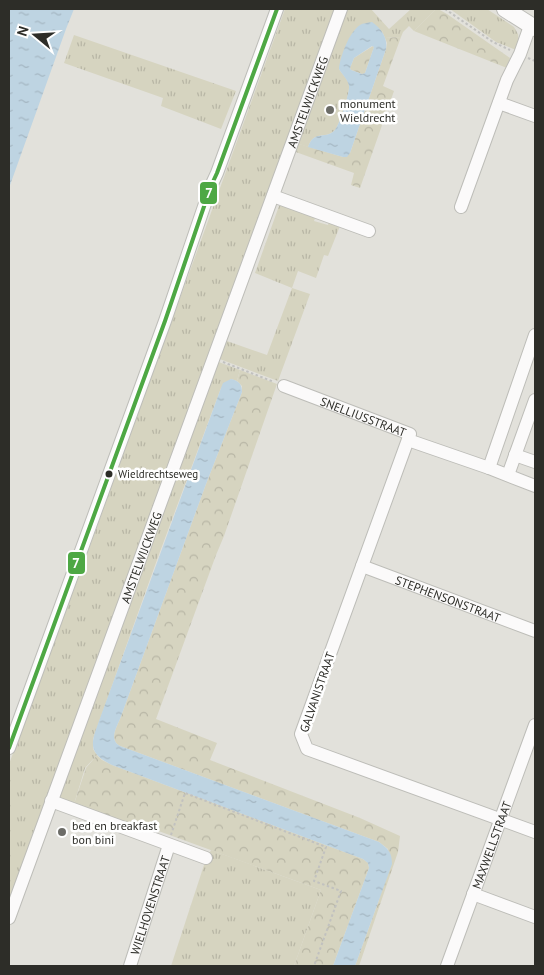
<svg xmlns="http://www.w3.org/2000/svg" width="544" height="975" viewBox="0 0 544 975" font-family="'PT Sans',sans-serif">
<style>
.grass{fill:url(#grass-tufts)}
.forest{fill:url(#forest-crowns)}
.water{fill:url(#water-ripples);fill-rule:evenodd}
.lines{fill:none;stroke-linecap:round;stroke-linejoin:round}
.minor-casing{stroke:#bdbdb8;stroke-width:14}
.major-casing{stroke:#bdbdb8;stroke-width:18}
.path{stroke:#c1c1bf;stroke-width:2;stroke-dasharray:2.5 2.5;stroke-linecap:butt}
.minor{stroke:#fbfafa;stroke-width:12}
.major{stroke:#fbfafa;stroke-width:16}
.bus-1-casing{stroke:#fff;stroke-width:8}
.bus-1{stroke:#4ea844;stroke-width:4}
.poi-dot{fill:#6c6c67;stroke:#fff;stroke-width:2}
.bus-dot{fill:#2d2d28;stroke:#fff;stroke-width:2}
.labels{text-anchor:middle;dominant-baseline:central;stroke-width:5;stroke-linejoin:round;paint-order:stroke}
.bus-label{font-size:11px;fill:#2d2d28;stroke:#fff;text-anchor:start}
.street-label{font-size:12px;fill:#2d2d28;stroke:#fff}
.poi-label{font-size:12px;fill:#2d2d28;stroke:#fff;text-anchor:start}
.line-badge{stroke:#fff;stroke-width:2}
.badge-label{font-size:14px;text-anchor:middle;font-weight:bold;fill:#fff}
</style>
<defs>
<pattern id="grass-tufts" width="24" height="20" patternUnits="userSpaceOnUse" patternTransform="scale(1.25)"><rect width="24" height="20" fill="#d6d4c0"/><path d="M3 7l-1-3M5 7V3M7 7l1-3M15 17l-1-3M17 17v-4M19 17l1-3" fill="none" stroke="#b8b6a5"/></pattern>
<pattern id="forest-crowns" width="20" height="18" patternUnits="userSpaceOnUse" patternTransform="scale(1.25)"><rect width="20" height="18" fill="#d6d4c0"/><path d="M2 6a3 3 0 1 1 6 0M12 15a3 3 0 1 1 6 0" fill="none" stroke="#b8b6a5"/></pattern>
<pattern id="water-ripples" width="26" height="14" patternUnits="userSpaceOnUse" patternTransform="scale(1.25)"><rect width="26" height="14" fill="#bed4e2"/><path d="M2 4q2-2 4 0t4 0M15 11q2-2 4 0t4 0" fill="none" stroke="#a4b6c2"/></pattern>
</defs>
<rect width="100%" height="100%" fill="#e2e1db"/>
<!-- grass -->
<g class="grass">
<polygon points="285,9 337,9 9,906 9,764 82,568"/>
<path d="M345,9H371L389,29L411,9H436L414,31L409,26L403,32L401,37L385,38L382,31L339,69C342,74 349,80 349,86C350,93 339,127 334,131C324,140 315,129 308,147L296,143Z"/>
<polygon points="450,9 487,9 514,27 518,34 519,43 516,50 496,42"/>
<polygon points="74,35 236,91 221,129 161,106 163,98 64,63"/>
<polygon points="285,204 316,215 314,221 328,225 329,222 340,226 328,256 324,255 316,278 298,271 292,288 310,294 278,381 217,358 224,340 267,355 292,288 255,273 279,206"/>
<polygon points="216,361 240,370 237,381 231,379 221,388 158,557 93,739 93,749 97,755 85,768 74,804 60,799 58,795"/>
<polygon points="211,850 321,890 294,966 171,966 204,865"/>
</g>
<!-- forest -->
<g class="forest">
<polygon points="436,9 438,9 447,14 510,58 507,68 414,31"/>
<polygon points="401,37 383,86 394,91 360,188 351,185 354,173 293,151 296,143 343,157 347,156 350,153 386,49 387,43 385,38"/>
<polygon points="373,46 374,47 365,73 362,74 351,70 350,68 354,58"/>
<path d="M240,370L277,384L224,536L216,555L156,719L217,743L210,760L360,818L400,836L398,852L359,966H355L379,900L388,849L379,842L120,746C109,740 116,728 120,719L206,484L242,392V386L237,381Z"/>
<polygon points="97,755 102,760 112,765 363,859 368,863 369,868 333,966 294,966 321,890 164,833 150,828 145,830 74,804 86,768"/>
</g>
<!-- water -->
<g class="water">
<polygon points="9,9 74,9 66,29 9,188"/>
<path d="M372,22C381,28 388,38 386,49L350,153L347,157H343L308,147C315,129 324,140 334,131C339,127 350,92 349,86C348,80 342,74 339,69C340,57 349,32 360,25C363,23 367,23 372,22ZM372,46L374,47L365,73L362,74L351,70L350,68L354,58Z"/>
<path d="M231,379C239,381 242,384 242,392L206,484L120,719C116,728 109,740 120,746L379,842C388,849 392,852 392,864L355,966H333L369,868L368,863L363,859L112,765C87,753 91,743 99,721L221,388L223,383Z"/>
</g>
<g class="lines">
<!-- minor casing -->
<g class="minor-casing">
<g id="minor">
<polyline points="499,103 535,116"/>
<polyline points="273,196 369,231"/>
<polyline points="461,207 507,80 520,54 530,26"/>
<path id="s1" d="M284,386L410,434L301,734L307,749L535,832"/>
<polyline points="408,440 489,468 535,486"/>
<polyline points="515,455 535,462"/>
<polyline points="489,468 535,335"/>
<polyline points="508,475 535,400"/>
<path id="s2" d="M362,566L535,631"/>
<polyline points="9,748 165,321 211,186 217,173 277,9"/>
<polyline points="51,801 206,858"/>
<polyline points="473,894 535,917"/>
<path id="s3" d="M9,918L341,9"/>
<path id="s4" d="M130,966L169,845"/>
<path id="s5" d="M447,966L535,725"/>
</g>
</g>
<!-- major casing -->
<g class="major-casing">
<polyline id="major" points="505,9 535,28"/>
</g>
<!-- path -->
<g class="path">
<polyline points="445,9 493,42 510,50"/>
<polyline points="528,58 535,61"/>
<polyline points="223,362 274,382"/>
<polyline points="171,835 185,793 326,847 314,881 341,891 314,966"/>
</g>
<!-- minor -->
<use href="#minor" class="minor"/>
<!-- major -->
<use href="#major" class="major"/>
<!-- bus-1 casing -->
<g class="bus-1-casing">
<polyline id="bus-1" points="9,748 165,321 211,186 217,173 277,9"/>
</g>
<!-- bus-1 -->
<use href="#bus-1" class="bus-1"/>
</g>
<!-- markers -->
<g class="poi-dot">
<circle cx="330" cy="110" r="5"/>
<circle cx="62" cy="832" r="5"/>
</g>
<circle class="bus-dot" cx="109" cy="474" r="4.5"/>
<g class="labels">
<!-- bus labels -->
<g class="bus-label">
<text x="118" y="474">Wieldrechtseweg</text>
</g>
<!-- street labels -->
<g class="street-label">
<text stroke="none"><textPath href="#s3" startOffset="869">AMSTELWIJCKWEG</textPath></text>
<text stroke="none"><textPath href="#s1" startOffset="85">SNELLIUSSTRAAT</textPath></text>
<text stroke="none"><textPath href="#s3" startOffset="384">AMSTELWIJCKWEG</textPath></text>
<text stroke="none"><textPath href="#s2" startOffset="92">STEPHENSONSTRAAT</textPath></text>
<text transform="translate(317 692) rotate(-71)">GALVANISTRAAT</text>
<text stroke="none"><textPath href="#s5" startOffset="129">MAXWELLSTRAAT</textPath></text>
<text stroke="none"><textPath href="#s4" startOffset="64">WIELHOVENSTRAAT</textPath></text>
</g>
<!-- poi labels -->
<g class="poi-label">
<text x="340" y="103">monument<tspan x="340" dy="14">Wieldrecht</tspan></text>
<text x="72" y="825">bed en breakfast<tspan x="72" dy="14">bon bini</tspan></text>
</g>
</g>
<g class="line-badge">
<rect x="199" y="181" width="19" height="24" rx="5" fill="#4ea844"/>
<rect x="67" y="551" width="19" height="24" rx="5" fill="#4ea844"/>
</g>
<g class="badge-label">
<text x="209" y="198">7</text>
<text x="76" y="568">7</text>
</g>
<!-- border -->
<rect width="544" height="975" fill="none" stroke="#2d2d28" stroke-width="20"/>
<!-- north arrow -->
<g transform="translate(35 35) rotate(288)" stroke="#ffffff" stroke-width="4" paint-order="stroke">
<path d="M0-4L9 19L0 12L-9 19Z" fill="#2d2d28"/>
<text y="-8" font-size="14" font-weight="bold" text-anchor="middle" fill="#2d2d28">N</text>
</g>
</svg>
